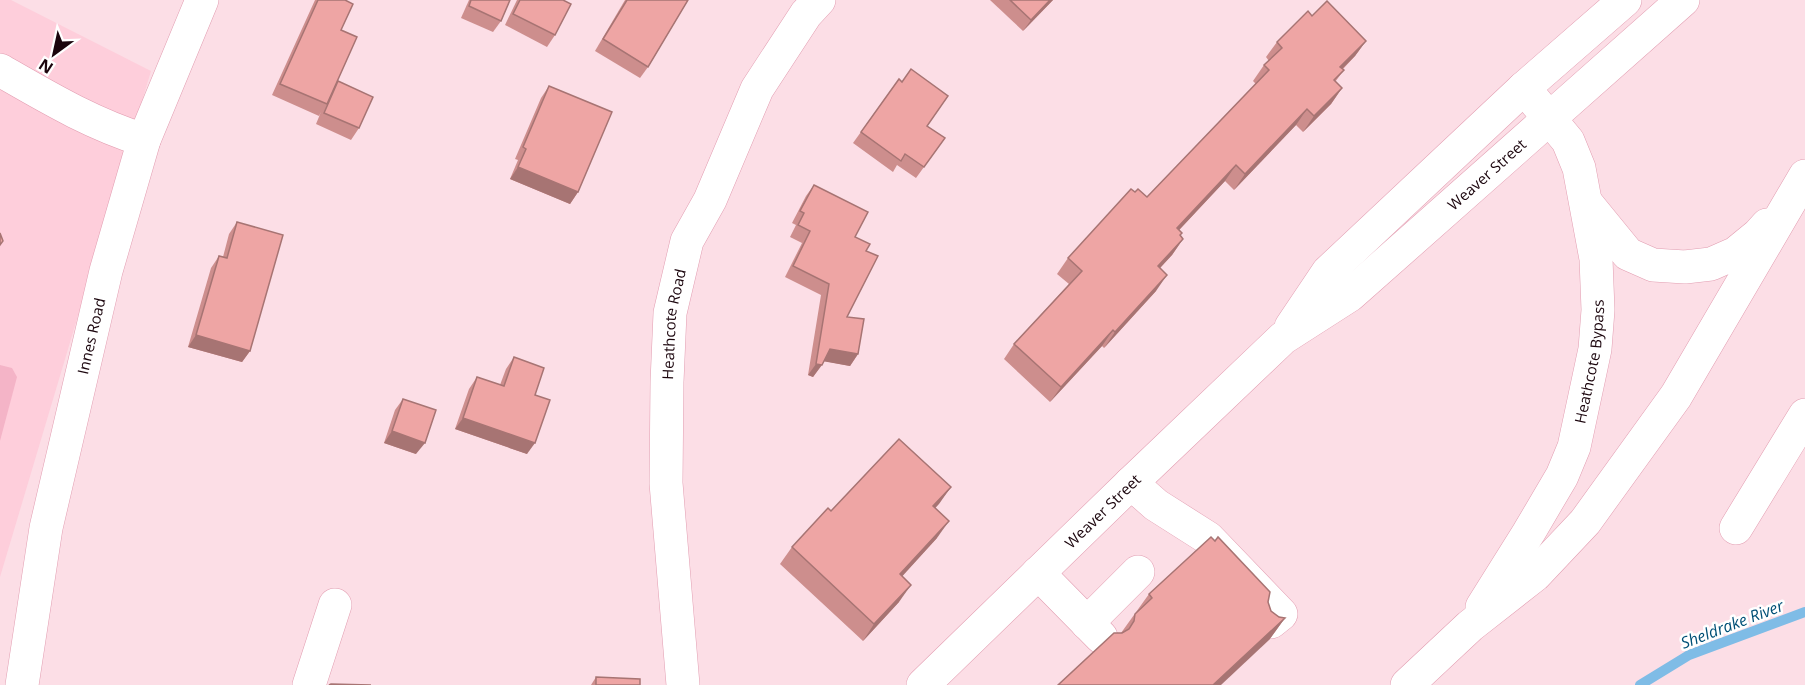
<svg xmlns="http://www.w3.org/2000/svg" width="1805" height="685" viewBox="0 0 1805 685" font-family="'Open Sans',sans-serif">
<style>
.built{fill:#fecedb}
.green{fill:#f4b4c7}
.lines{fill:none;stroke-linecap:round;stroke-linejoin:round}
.stream{stroke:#7fbce6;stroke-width:10}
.minor-casing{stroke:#e29db1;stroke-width:34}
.major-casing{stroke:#e29db1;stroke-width:34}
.minor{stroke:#fff;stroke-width:33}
.major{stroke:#fff;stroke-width:33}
.wall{fill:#cd8e8d}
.shaded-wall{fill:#a77473}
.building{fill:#eea5a4;stroke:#a77473;stroke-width:1.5}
.labels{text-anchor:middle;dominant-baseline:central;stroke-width:5;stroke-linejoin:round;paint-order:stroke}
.street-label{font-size:15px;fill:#1b050d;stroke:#fff}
.water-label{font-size:16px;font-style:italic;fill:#004f76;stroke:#fff}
</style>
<rect width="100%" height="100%" fill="#fcdee6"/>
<!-- built -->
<polygon class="built" points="0,0 11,0 151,71 0,577"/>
<!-- green -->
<polygon class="green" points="0,365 12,368 17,377 0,441"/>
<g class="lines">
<!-- stream -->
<polyline class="stream" points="1640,685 1689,655 1805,612"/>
<!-- minor casing -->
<g class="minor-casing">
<g id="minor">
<path d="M0,70C47,97 92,124 144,140"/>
<polyline points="1131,483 1156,505 1208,538 1281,614 1271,622"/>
<polyline points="1736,528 1805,415"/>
<polyline points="1038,573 1101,637"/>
<polyline points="1087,623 1138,572"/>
<path id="s1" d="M22,685L46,528L106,271L144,140L202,0"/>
<polyline points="309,685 335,605"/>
<path id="s2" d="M683,685L666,483L667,382L670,313L687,241L710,200L757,89L806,14L819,0"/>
</g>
</g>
<!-- major casing -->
<g class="major-casing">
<g id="major">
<polyline points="1588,205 1628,254 1653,265 1685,267 1711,264 1736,253 1758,235 1767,225"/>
<polyline points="1291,327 1328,272 1524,88 1625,0"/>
<path id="s3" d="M1482,607L1529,532L1562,476L1574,447L1595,349L1598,310L1596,259L1579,168L1568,141L1524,88"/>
<path id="s4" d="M923,685L1131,483L1283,338L1350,295L1683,0"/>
<polyline points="1407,685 1470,626 1535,575 1585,522 1676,396 1805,176"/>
</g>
</g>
<!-- minor -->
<use href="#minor" class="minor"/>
<!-- major -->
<use href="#major" class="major"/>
</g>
<!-- wall -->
<g class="wall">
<polygon points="315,0 345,0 336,84 359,128 351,140 316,124 321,112 319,116 272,95"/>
<polygon points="469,0 510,0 501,21 493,32 461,18"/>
<polygon points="517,0 563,0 555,35 547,47 505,25"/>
<polygon points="625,0 688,0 648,67 640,78 595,51"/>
<polygon points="990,0 1053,0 1023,31"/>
<polygon points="1312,16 1366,41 1355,56 1343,69 1344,70 1335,82 1342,88 1331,104 1303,132 1296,125 1234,190 1225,181 1179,230 1180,235 1183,239 1172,255 1160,268 1156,291 1104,348 1102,346 1050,402 1004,359 1014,344 1069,284 1057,274 1068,258 1135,192 1147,197 1256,84 1253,81 1264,65 1269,61 1266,57 1277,42"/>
<polygon points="899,79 927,126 945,138 916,178 897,165 893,172 853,143"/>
<polygon points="549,86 578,192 570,204 510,179 518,160 515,159 541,98"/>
<polygon points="814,185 866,251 847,317 858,354 850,366 824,361 813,377 808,375 821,295 785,277 802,243 790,237 796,225 792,223 806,196"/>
<polygon points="237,222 250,351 242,362 188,347 211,268 219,256 223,257 229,234"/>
<polygon points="514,357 535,395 527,454 455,429 469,389 477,377 500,385 506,369"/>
<polygon points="403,399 416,454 384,443 395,410"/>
<polygon points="951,487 935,508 937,538 902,576 899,602 863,641 780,564 792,547 831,511"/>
<polygon points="1149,594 1268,602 1271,611 1279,617 1285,618 1269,640 1121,633"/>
<polygon points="596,677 640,685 591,685"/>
</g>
<!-- shaded-wall -->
<g class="shaded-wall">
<polygon points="1050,0 1053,0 1023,31 1031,20"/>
<polygon points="1366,41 1355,56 1329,82 1340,67"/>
<polygon points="1342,88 1331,104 1303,132 1314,116"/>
<polygon points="1307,109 1296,125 1234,190 1245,174"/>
<polygon points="1236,165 1225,181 1166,244 1177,228"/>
<polygon points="518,167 578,192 570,204 510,179"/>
<polygon points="1183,239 1172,255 1147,282 1158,266"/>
<polygon points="1167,275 1156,291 1104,348 1115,332"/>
<polygon points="1113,330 1102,346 1050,402 1061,387"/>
<polygon points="196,335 250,351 242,362 188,347"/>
<polygon points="830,349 858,354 850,366 822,361"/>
<polygon points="816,364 822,365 813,377 808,375"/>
<polygon points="463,418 535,443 527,454 455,429"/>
<polygon points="392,431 425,443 416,454 384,443"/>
<polygon points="951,487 939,504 921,523 933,506"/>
<polygon points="949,521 937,538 888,592 900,574"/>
<polygon points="911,585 899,602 863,641 874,624"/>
<polygon points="1285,618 1269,640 1221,685 1213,685"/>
</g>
<!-- building -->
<g class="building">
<polygon points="318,0 345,0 353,4 341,30 357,37 327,104 280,84"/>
<polygon points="471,0 510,0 501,21 469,6"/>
<polygon points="520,0 563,0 571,4 555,35 513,14"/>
<polygon points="627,0 688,0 648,67 603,39"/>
<polygon points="1010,0 1050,0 1031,20"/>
<polygon points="1327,1 1366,41 1340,67 1344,70 1334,80 1342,88 1314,116 1307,109 1245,174 1236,165 1177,228 1182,233 1180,235 1183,239 1158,266 1167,275 1115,332 1113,330 1061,387 1014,344 1082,271 1068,258 1131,189 1135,192 1138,189 1147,197 1269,70 1264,65 1282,48 1277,42 1308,11 1312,16"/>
<polygon points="911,69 948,96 927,126 945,138 924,167 905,154 901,161 861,132 899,79 902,82"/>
<polygon points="338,81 373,97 359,128 324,113"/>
<polygon points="549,86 612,112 578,192 518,167 526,149 523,147"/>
<polygon points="814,185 868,212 855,237 870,244 866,251 878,256 847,317 864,319 858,354 830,349 822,365 816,364 829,284 793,266 810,231 798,225 804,213 800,211"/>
<polygon points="237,222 283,235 250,351 196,335 219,256 227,258"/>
<polygon points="0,233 3,241 0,245"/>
<polygon points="514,357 544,368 535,395 550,400 535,443 463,418 477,377 504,386"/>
<polygon points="403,399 436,410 425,443 392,431"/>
<polygon points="899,439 951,487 933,506 949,521 900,574 911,585 874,624 792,547 828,508 831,511"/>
<polygon points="1211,537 1215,541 1218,537 1270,592 1268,602 1271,611 1279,617 1285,618 1213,685 1058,685 1114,633 1122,633 1129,629 1134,621 1135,614 1152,598 1149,594"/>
<polygon points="596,677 640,679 640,685 596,685"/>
<polygon points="331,684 371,685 329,685"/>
</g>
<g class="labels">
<!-- street labels -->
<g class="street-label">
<text stroke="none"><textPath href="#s4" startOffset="762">Weaver Street</textPath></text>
<text stroke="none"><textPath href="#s2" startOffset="362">Heathcote Road</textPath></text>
<text stroke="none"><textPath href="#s1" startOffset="356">Innes Road</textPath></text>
<text stroke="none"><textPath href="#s3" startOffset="272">Heathcote Bypass</textPath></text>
<text stroke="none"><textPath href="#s4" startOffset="250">Weaver Street</textPath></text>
</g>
<!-- water labels -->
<g class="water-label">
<text transform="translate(1732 624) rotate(-21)">Sheldrake River</text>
</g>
</g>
<!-- north arrow -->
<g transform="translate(54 54) rotate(213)" stroke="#ffffff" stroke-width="4.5" paint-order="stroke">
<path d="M0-4.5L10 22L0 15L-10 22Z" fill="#1b050d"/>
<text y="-9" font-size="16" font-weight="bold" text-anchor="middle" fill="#1b050d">N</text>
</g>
</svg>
